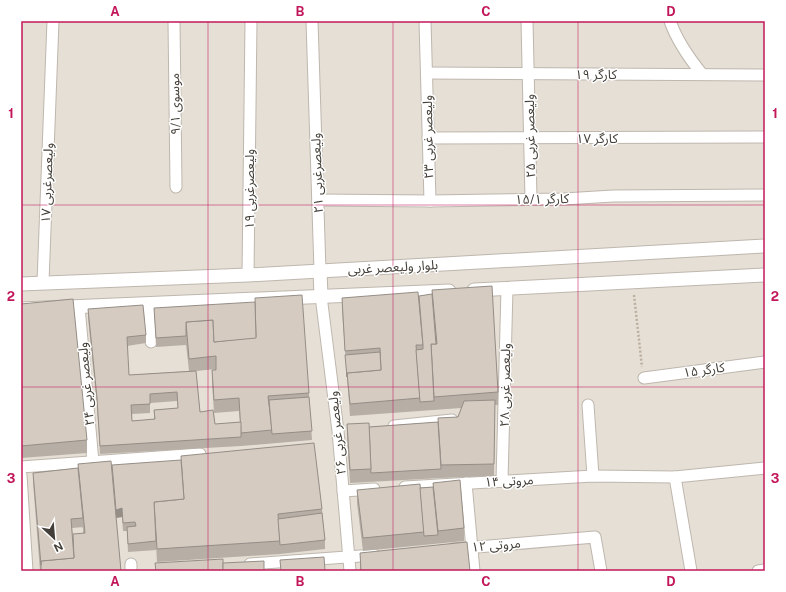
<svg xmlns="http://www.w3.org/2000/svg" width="786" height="592" viewBox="0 0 786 592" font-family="'Public Sans','Noto Sans Arabic',sans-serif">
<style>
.residential{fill:#e5dfd6}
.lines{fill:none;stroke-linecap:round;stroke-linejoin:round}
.minor-casing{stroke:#bfb7ae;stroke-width:13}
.tertiary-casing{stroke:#bfb7ae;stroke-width:15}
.path{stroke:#bcaf9e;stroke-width:2.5;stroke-dasharray:2 2;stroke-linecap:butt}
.minor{stroke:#fff;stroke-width:11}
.tertiary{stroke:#fff;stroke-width:13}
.wall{fill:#b7afa6;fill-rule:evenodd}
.shaded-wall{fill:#958e87}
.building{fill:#d5cbc1;stroke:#958e87;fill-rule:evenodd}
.grid{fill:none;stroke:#c2185b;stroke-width:1;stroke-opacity:0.55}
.labels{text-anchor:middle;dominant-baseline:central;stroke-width:3;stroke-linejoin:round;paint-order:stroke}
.street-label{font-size:13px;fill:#433e37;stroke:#fff}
.neatline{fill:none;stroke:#c2185b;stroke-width:1.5}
.grid-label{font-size:13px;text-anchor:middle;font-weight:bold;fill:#c2185b}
</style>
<rect width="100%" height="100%" fill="#f1ede7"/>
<!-- residential -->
<rect class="residential" x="21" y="21" width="744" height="550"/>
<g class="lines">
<!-- minor casing -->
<g class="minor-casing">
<g id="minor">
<polyline points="174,21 176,187"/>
<polyline points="312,21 320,271"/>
<polyline points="425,21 430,201"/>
<polyline points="527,21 531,199"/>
<path d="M670,21C677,41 689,58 702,74"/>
<polyline points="427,73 765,75"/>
<polyline points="428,138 765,137"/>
<polyline points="318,200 430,201 564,199 613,196 765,195"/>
<polyline points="248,275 251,21"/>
<polyline points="43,282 53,21"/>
<polyline points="321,296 338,431 350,571"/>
<polyline points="149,304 151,342"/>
<polyline points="79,307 93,462"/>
<polyline points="644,378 765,362"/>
<polyline points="588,405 593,476"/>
<polyline points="394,426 452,420"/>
<polyline points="21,467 200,454"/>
<polyline points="21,475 27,571"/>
<polyline points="675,477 691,571"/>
<polyline points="502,481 507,288"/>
<polyline points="466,483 474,571"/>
<polyline points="405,487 593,476 675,477 765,468"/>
<polyline points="343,491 374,489"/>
<polyline points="453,549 595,537 601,571"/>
<polyline points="131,564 131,571"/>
<polyline points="250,564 374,555"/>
<polyline points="758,571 765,570"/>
</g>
</g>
<!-- tertiary casing -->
<g class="tertiary-casing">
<g id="tertiary">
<polyline points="320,271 321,296"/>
<polyline points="21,284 248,275 765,246"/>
<polyline points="474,290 765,275"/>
<polyline points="21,309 449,291"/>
</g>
</g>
<!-- path -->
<polyline class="path" points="634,295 642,367"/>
<!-- minor -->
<use href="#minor" class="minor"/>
<!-- tertiary -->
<use href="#tertiary" class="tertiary"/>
</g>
<!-- wall -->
<g class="wall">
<polygon points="432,290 498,392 498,405 495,405 494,476 441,478 350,483 347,437 347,424 369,427 438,422 458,417 461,408 350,416 342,311 342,298 419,296 432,294"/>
<polygon points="21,304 87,440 87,453 21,458"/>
<path d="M154,308L309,393L312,440L241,446L100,454L97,407L88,318V309L146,335V343L127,346L129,375L189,371L186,344V345L156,347ZM216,369L212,370V383L214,412H200L196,371ZM177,401L178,408L154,410V419L132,421V414L150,413V403ZM239,411L240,422L215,424L214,413Z"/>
<path d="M78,464L112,465L322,509L325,540V549L280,554L157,562L156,545V550L128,552L127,531H123L122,517L116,518L121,571H40L33,482V473L78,468ZM83,526V533L73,537L72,528L83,527Z"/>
<polygon points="433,483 464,528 464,541 363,551 357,503 357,490 433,487"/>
<polygon points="360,553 470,571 360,571"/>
</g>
<!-- shaded-wall -->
<polygon class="shaded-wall" points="122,508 122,517 115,518 115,510"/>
<!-- building -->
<g class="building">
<polygon points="492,286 498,392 434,397 431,344 437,344 432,290"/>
<polygon points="418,292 423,345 416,345 420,398 350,404 347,373 381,370 380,348 345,351 342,298"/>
<polygon points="432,294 436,344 431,344 434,401 420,402 416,350 423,349 423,345 419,296"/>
<polygon points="302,295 309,393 268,396 272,430 241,433 239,398 214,400 212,370 216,370 216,356 189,359 186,322 213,320 214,342 256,337 255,298"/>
<polygon points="73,299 87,440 21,446 21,304"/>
<polygon points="255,302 256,338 214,342 213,320 186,322 186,336 156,338 154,308"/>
<path d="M143,305L146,335L127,337L129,375L196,371L200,412L213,410L215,424L241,422V437L100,446L97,398L88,309ZM177,392L178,408L154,410L155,419L132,421L131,405L150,404V394Z"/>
<polygon points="380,352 381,370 347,373 347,377 345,355"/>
<polygon points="309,397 312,431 272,434 269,400"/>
<polygon points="495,400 494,464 441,465 438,418 458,417 464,401"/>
<polygon points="438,422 441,469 371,473 369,427"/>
<polygon points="369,423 371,469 350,470 347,424"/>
<polygon points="314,443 322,509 278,514 280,541 157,549 154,502 184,499 181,456"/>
<polygon points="181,460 184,499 154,502 156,541 128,544 127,527 136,526 135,522 123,523 122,508 116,510 112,465"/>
<polygon points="111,461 121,571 41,571 41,561 74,558 73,534 85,533 78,464"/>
<polygon points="78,468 83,518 71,519 74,558 41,561 41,565 33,473"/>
<polygon points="460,480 464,528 438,531 433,483"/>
<polygon points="420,484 424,532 363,538 357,490"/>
<polygon points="433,487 438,535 424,536 420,488"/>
<polygon points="322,513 325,540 280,545 278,519"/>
<polygon points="467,542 470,571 361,571 360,553"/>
<polygon points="324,557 325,571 281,571 280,560"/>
<polygon points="223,559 223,571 156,571 155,563"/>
<polygon points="264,561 264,571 223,571 223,563"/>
</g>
<!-- grid -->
<path class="grid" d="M208,21V571M393,21V571M578,21V571M21,205H765M21,387H765"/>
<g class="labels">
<!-- street labels -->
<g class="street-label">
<text x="596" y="74">کارگر ۱۹</text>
<text transform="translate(175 104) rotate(-91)">موسوی ۹/۱</text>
<text transform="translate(530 136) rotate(-91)">ولیعصر غربی ۲۵</text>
<text transform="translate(428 137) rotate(-91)">ولیعصر غربی ۲۳</text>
<text x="597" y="138">کارگر ۱۷</text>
<text transform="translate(317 173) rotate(-92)">ولیعصرغربی ۲۱</text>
<text transform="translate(47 183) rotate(-88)">ولیعصرغربی ۱۷</text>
<text transform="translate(249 189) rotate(-90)">ولیعصرغربی ۱۹</text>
<text transform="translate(542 199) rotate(-1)">کارگر ۱۵/۱</text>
<text transform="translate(393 267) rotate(-3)">بلوار ولیعصر غربی</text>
<text transform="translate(704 370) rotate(-8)">کارگر ۱۵</text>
<text transform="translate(86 384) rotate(-95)">ولیعصر غربی ۲۴</text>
<text transform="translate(505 385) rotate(-89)">ولیعصر غربی ۲۸</text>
<text transform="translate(337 433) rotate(-96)">ولیعصر غربی ۲۶</text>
<text transform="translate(509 481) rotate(-3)">مروتی ۱۴</text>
<text transform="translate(496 545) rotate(-5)">مروتی ۱۲</text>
</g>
</g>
<!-- border -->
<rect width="786" height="592" fill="none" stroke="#ffffff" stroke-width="44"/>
<!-- north arrow -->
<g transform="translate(54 538) rotate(154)" stroke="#ffffff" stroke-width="3" paint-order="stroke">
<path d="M0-3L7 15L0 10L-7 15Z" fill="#433e37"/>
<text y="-6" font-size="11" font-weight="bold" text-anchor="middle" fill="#433e37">N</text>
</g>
<rect x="22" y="22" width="742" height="548" class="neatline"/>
<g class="grid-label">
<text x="115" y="16">A</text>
<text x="300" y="16">B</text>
<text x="486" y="16">C</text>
<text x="671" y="16">D</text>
<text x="11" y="118">1</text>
<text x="775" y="118">1</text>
<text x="11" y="301">2</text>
<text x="775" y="301">2</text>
<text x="11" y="483">3</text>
<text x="775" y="483">3</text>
<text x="115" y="586">A</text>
<text x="300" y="586">B</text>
<text x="486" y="586">C</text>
<text x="671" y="586">D</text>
</g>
</svg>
